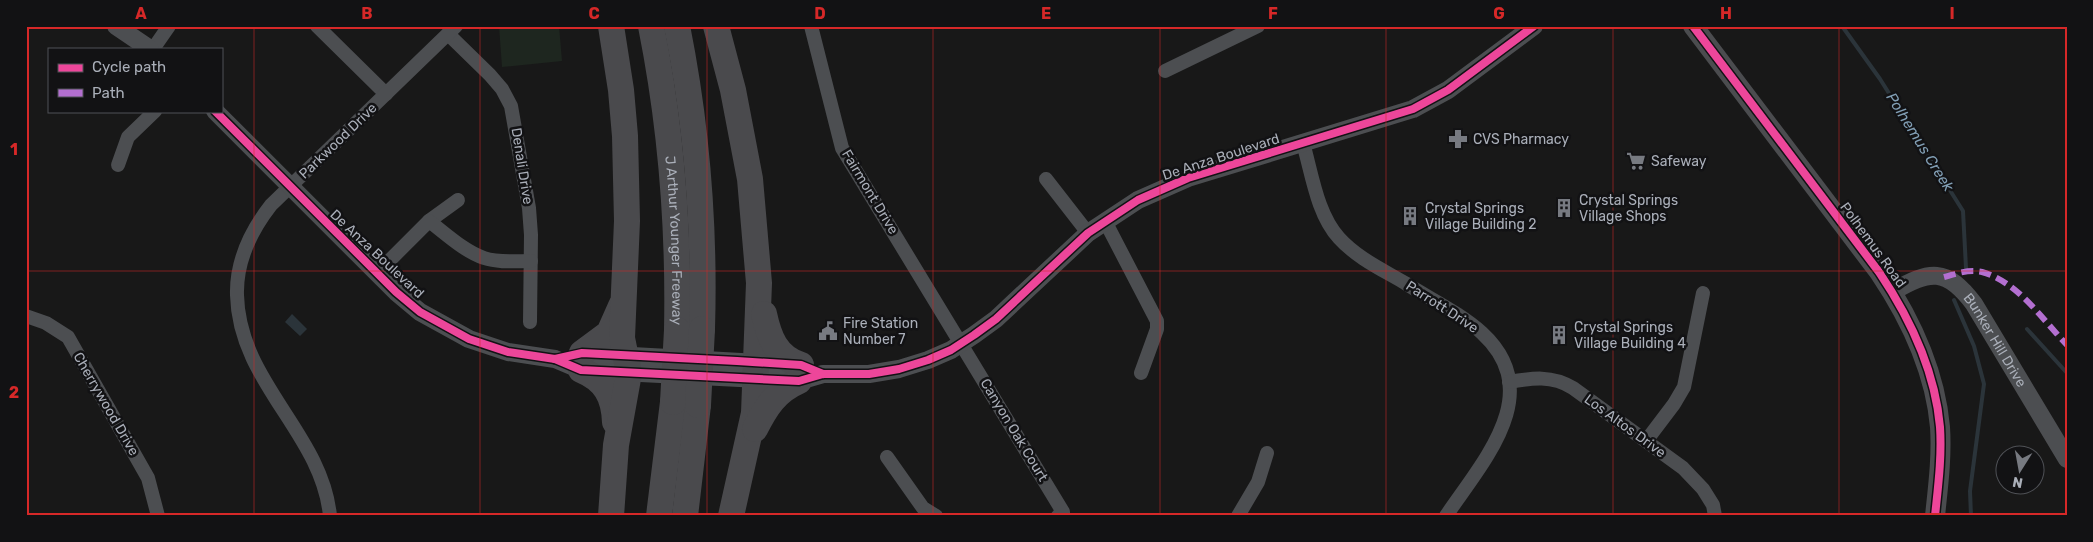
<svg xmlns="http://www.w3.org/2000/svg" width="2093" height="542" viewBox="0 0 2093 542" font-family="Rubik,sans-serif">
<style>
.green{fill:#1e261f}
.water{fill:#2b343a}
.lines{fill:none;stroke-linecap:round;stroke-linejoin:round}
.stream{stroke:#2b343a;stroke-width:4}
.minor{stroke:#4c4e51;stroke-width:14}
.tertiary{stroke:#4c4e51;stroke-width:18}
.secondary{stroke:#4b4c4f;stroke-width:20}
.motorway{stroke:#4a4a4d;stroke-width:26}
.motorway-bridge{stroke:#4a4a4d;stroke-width:26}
.quiet{stroke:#b36fd0;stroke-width:6;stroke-dasharray:12 6;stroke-linecap:butt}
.cycleway-casing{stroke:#121214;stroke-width:11}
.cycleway{stroke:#ed469a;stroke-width:8}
.grid{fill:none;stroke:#d62828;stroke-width:1;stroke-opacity:0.55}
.labels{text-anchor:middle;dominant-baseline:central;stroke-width:5;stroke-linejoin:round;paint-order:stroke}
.poi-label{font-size:14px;fill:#aaafb9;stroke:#121214;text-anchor:start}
.street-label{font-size:14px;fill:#aaafb9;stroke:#121214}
.water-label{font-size:15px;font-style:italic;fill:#819eb4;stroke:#121214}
.neatline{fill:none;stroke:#d62828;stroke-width:2}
.grid-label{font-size:16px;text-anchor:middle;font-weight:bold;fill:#d62828}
</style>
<rect width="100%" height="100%" fill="#181818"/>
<!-- green -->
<polygon class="green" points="499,26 559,26 562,61 502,67"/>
<!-- water -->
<polygon class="water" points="292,314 307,329 300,336 285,322"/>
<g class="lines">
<!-- stream -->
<g class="stream">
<polyline points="1842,26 1880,79 1963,211 1966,268"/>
<polyline points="1954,300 1974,346 1984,384 1970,491 1971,516"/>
<polyline points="2027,329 2067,373"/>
</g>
<!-- minor -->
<g class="minor">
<polyline points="317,26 386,94"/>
<polyline points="811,26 842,148 1063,512 1058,516"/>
<polyline points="448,34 490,75 502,89 511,106 529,208 531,235 530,322"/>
<polyline points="153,49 169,26"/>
<polyline points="1165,71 1258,26"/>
<path d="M1303,143C1312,174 1317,214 1339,238C1357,258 1383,270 1405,283C1430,299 1460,313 1482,333C1547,393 1483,461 1446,516"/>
<polyline points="118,165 128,137 155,111"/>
<polyline points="1046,179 1088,233"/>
<polyline points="429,221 458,200"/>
<polyline points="1105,221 1157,321 1157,329 1141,373"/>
<path d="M377,273L429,221C446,234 464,251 484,258C499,263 516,261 531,261"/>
<polyline points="26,316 46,323 68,337 148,478 158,516"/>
<path d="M1509,382C1532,378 1552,375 1573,388L1683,468L1703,489L1713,505L1715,516"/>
<polyline points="1646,441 1674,404 1684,387 1703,293"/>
<polyline points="887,457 923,508 936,516"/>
<path d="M330,516C322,433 239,383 237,295C236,261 250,232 271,205L456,26"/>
<polyline points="1238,516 1258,482 1267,453"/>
</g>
<!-- tertiary -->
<g class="tertiary">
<polyline points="116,26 150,49"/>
<polyline points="215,111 396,292 420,312 469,339 508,352 555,359 581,370 799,381 823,374 869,374 899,369 928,360 951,350 974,335 996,319 1088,233 1138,200 1188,178 1413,109 1448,90 1534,26"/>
<path id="s1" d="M1892,292C1930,270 1946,267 1974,304L2067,459"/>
<polyline points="578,353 797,365"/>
</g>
<!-- secondary -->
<path class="secondary" d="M1693,26L1879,272C1910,318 1935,370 1940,427C1942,457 1938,487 1935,516"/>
<!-- motorway -->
<g class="motorway">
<path id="s2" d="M651,26C671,126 679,228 677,330"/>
<path d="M677,26C697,126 705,228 702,329"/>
<polyline points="716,26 733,90 750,179 759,283 754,413 731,516"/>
<path d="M764,314C769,337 776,357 801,365"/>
<polyline points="582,353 609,333 621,306"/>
<path d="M581,370C605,380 614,396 615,422"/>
<path d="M755,429C766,407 776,391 799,381"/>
<polyline points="611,516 616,445 629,373 622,338 627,221 625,136 621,90 611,26"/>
<polyline points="659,516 673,402"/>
<polyline points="685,516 698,405"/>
</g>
<!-- motorway-bridge -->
<g class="motorway-bridge">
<polyline points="673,402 677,330"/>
<polyline points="698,405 702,329"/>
</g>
<!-- quiet -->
<path class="quiet" d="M1944,277C1955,274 1969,269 1982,272C2018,282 2042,319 2067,345"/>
<!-- cycleway casing -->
<g class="cycleway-casing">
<g id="cycleway">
<path d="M1693,26L1879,272C1910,318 1935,370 1940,427C1942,457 1938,487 1935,516"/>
<polyline points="215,111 396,292 420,312 469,339 508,352 555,359 581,370 799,381 823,374 869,374 899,369 928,360 951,350 974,335 996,319 1088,233 1138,200 1188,178 1413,109 1448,90 1534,26"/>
<polyline points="555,359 582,353 737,361 801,365 823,374"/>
</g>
</g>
<!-- cycleway -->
<use href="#cycleway" class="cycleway"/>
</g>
<!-- grid -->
<path class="grid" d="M254,26V516M480,26V516M707,26V516M933,26V516M1160,26V516M1386,26V516M1613,26V516M1839,26V516M26,271H2067"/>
<!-- icons -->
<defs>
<g id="pharmacy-bare" transform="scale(1.5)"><path d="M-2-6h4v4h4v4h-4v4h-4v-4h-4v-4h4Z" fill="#777a81" stroke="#121214" stroke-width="2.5" paint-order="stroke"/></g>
<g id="supermarket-bare" transform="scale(1.5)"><path d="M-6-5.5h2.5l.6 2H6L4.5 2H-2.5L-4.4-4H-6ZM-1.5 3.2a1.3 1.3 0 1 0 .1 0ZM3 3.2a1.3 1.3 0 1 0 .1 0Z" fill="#777a81" stroke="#121214" stroke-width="2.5" paint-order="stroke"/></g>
<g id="building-bare" transform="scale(1.5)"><path d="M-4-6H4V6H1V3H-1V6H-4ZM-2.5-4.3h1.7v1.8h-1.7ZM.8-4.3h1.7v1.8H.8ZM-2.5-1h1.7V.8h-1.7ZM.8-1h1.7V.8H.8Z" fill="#777a81" stroke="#121214" stroke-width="2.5" paint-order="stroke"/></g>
<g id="civic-bare" transform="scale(1.5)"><path d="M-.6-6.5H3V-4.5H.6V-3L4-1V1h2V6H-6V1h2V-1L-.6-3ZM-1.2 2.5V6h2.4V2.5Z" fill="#777a81" stroke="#121214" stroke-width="2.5" paint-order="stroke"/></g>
</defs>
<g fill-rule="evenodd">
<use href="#pharmacy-bare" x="1458" y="139"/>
<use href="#supermarket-bare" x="1636" y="161"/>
<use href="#building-bare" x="1564" y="208"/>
<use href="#building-bare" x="1410" y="216"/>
<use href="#civic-bare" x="828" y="331"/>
<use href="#building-bare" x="1559" y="335"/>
</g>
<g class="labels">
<!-- poi labels -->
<g class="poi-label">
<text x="1473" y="139">CVS Pharmacy</text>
<text x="1651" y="161">Safeway</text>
<text x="1579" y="200">Crystal Springs<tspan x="1579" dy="16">Village Shops</tspan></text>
<text x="1425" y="208">Crystal Springs<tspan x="1425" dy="16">Village Building 2</tspan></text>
<text x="843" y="323">Fire Station<tspan x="843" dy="16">Number 7</tspan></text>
<text x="1574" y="327">Crystal Springs<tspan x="1574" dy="16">Village Building 4</tspan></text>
</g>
<!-- street labels -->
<g class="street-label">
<text transform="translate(338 141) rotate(-44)">Parkwood Drive</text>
<text transform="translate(1221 157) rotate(-18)">De Anza Boulevard</text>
<text transform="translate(522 166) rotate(81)">Denali Drive</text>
<text transform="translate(870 192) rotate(59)">Fairmont Drive</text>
<text stroke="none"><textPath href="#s2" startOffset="216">J Arthur Younger Freeway</textPath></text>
<text transform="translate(1873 245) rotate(54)">Polhemus Road</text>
<text transform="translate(377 254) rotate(43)">De Anza Boulevard</text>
<text transform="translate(1442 307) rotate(33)">Parrott Drive</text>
<text stroke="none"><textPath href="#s1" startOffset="138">Bunker Hill Drive</textPath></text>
<text transform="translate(106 404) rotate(60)">Cherrywood Drive</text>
<text transform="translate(1625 426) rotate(36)">Los Altos Drive</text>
<text transform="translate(1014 430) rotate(59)">Canyon Oak Court</text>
</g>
<!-- water labels -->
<g class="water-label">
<text transform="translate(1920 142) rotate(58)">Polhemus Creek</text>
</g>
</g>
<!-- border -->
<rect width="2093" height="542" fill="none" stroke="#121214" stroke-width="55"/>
<!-- legend -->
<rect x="48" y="48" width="175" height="65" fill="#121214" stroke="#4f5156"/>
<rect x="58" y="64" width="25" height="8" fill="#ed469a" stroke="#4f5156"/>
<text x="92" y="72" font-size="15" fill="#aaafb9">Cycle path</text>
<rect x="58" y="89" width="25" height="8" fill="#b36fd0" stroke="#4f5156"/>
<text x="92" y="98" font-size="15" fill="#aaafb9">Path</text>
<!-- north arrow -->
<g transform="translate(2020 470) rotate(191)"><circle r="24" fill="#121214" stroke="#4f5156"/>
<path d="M0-4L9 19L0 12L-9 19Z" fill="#777a81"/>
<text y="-8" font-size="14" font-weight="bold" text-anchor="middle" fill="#aaafb9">N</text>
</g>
<rect x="28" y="28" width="2038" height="486" class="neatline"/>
<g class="grid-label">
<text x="141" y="19">A</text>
<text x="367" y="19">B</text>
<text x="594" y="19">C</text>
<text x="820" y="19">D</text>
<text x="1046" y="19">E</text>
<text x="1273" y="19">F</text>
<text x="1499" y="19">G</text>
<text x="1726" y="19">H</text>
<text x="1952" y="19">I</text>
<text x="14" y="155">1</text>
<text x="14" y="398">2</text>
</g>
</svg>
